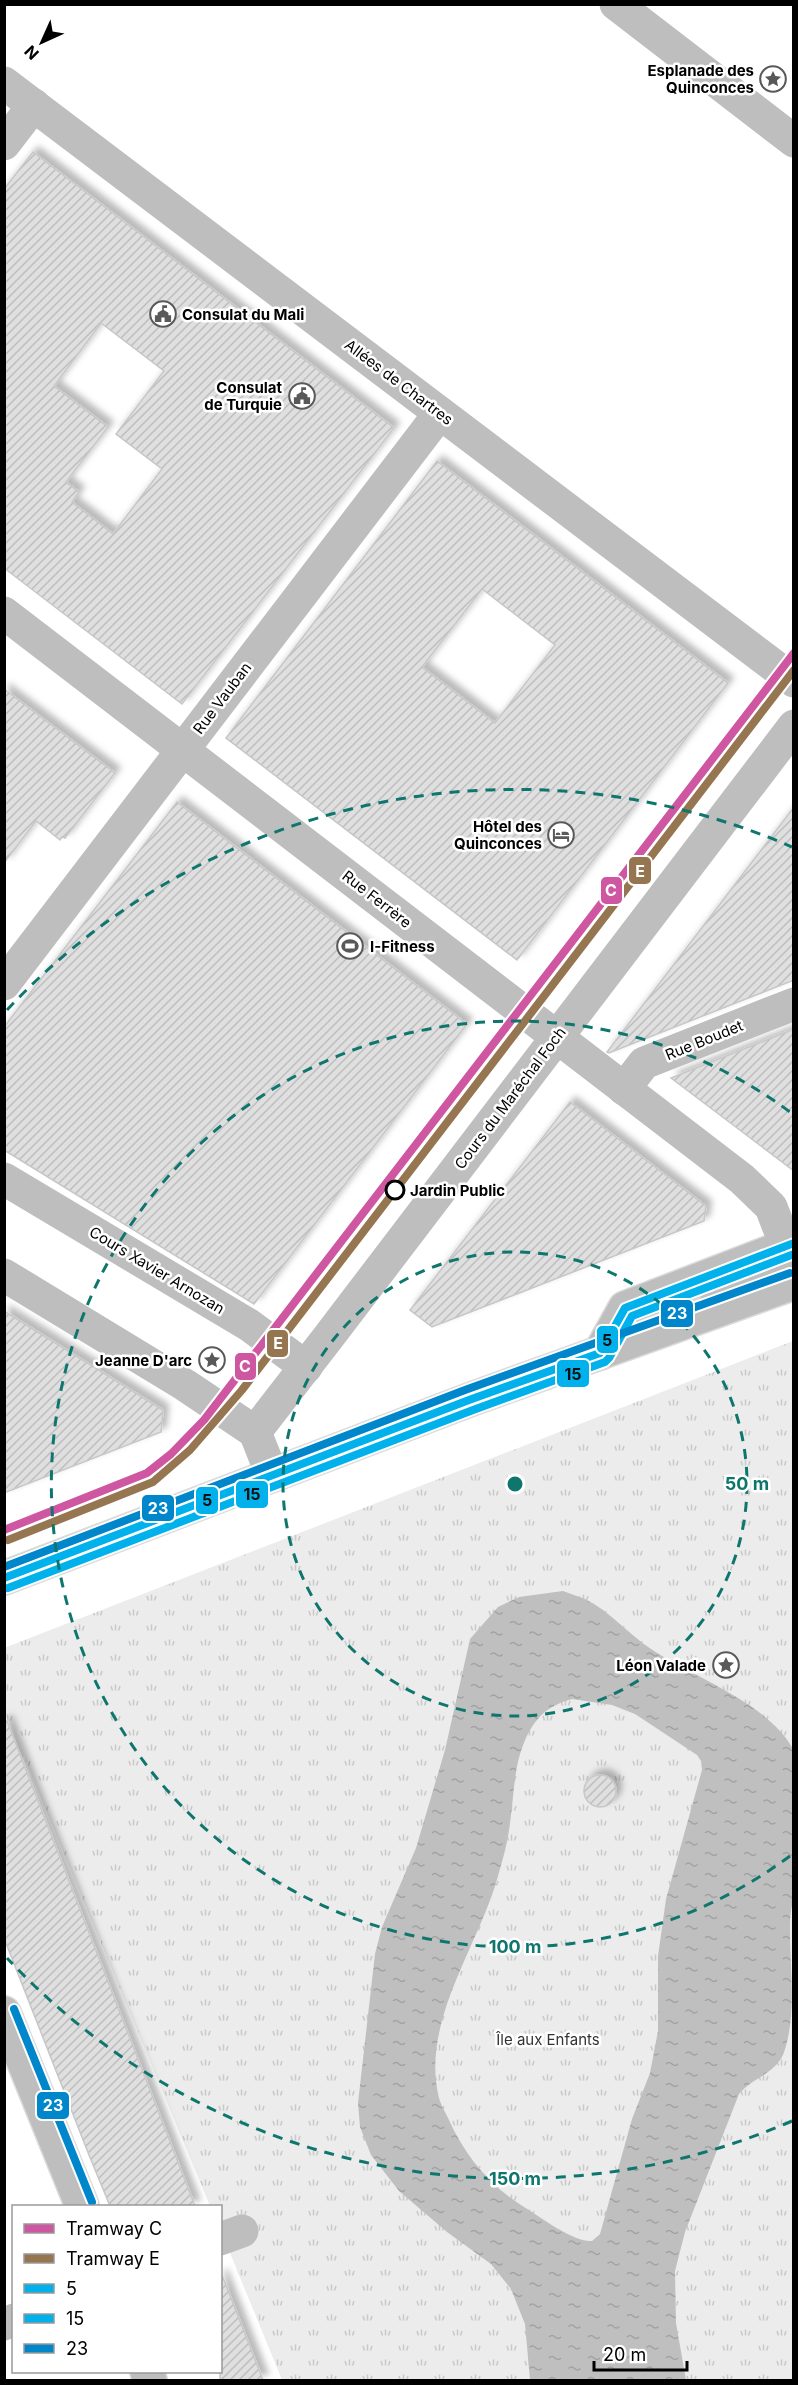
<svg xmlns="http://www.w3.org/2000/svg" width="798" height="2385" viewBox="0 0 798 2385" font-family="Inter,sans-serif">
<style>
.park{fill:url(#park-tufts)}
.water{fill:url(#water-ripples);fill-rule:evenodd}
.building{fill:url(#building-hatch);stroke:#c7c7c7;stroke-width:1.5;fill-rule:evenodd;filter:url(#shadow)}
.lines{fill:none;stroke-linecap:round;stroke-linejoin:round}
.major-casing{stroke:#dbdbdb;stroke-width:36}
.minor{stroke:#bebebe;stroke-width:33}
.major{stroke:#bebebe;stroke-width:33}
.bus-1-casing{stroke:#fff;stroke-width:12}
.bus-2-casing{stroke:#fff;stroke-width:12}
.bus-3-casing{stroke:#fff;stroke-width:12}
.bus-1{stroke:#00b1eb;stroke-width:8}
.bus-2{stroke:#00b1eb;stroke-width:8}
.bus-3{stroke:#0086cb;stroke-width:8}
.tram-1-casing{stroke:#fff;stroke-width:12}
.tram-2-casing{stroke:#fff;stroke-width:12}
.tram-1{stroke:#cf56a0;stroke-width:8}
.tram-2{stroke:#967651;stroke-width:8}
.ring{fill:none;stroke:#0f766e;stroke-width:3;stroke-dasharray:10 8}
.stop-dot{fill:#fff;stroke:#000;stroke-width:3}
.labels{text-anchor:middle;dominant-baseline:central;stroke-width:5;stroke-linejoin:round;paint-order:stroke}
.poi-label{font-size:15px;font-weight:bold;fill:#000;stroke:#fff;text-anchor:end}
.street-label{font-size:15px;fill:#000;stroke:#fff}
.stop-label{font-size:15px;font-weight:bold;fill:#000;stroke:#fff;text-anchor:start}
.park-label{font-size:15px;fill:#333;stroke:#fff}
.centre{fill:#0f766e;stroke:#fff;stroke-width:3}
.ring-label{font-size:18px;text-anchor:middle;font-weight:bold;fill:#0f766e;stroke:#fff;stroke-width:5;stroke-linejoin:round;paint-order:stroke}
.line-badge{stroke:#fff;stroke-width:2}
.badge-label{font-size:16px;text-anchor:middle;font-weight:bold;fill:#fff}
.pale-badge-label{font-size:16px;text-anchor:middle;font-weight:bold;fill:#111}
</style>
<defs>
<pattern id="park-tufts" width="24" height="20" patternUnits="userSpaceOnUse" patternTransform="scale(1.5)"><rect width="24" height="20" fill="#ececec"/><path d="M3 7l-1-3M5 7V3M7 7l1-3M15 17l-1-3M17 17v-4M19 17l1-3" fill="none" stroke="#c9c9c9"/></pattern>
<pattern id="water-ripples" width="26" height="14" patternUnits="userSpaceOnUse" patternTransform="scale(1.5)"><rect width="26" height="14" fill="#bfbfbf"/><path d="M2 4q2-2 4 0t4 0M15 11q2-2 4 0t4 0" fill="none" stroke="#a2a2a2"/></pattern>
<pattern id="building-hatch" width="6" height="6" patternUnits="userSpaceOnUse" patternTransform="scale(1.5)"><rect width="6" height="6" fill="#dfdfdf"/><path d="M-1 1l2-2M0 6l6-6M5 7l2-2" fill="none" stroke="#bebebe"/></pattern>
<filter id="shadow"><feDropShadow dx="5.5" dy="-5.5" stdDeviation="3" flood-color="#0004"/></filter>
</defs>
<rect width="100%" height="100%" fill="#fff"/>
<!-- park -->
<polygon class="park" points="793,1341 793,2380 282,2380 221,2231 220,2206 210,2206 24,1757 21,1758 5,1713 4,1648"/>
<!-- water -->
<path class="water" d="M563,1591C570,1594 578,1596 585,1599C610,1611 628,1634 651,1649C695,1678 768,1703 793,1749C794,1796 796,1844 794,1891C793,1902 790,1913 790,1923C789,1966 798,2015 783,2055C773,2075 752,2078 739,2094L685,2232L675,2271L676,2323L686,2380H530L525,2324L511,2289L491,2264L447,2232L399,2191L371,2155L360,2127L358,2103L375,1954L382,1927L416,1848L445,1750L470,1639L498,1607L519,1597ZM572,1699L612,1705L635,1714L697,1755L701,1761L702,1770L666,1899L658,1956V2031L650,2073L632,2119L600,2234L592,2241C572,2242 541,2217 524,2207C489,2185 465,2156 448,2118C445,2112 441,2105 439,2098C420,2022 479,1946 498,1876C503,1859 508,1841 510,1823C515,1789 513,1761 530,1730C541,1712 552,1705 572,1699Z"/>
<!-- building -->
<g class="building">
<path d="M33,152L394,428L182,704L4,568V189ZM101,323L164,371L116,434L162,469L113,534L72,502L79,492L66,482L108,427L54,386Z"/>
<path d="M437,461L728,683L517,960L226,738ZM482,589L555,645L495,723L422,667Z"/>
<polygon points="4,689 115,773 65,838 62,837 60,840 36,821 4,863"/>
<polygon points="177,802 467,1024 254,1304 4,1150 4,1027"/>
<polygon points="794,807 794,980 609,1053 607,1052"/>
<polygon points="794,1029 794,1171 671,1078"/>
<polygon points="570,1102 706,1206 704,1221 432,1327 410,1310"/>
<polygon points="4,1311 163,1410 161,1432 4,1493"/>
<polygon points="4,1721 7,1721 195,2206 110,2206 89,2155 4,1938"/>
<circle cx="600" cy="1791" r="16"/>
<polygon points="220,2275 222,2275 263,2380 220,2380"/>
</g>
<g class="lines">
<!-- major casing -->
<g class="major-casing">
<g id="major">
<polyline points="600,1353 625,1308 794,1243"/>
<polyline points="4,1578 469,1400 794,1283"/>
<polyline points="4,2013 82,2206"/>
<polyline points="147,2372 150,2380"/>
</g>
</g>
<!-- minor -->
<g class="minor">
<polyline points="616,4 794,141"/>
<polyline points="4,83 794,681"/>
<polyline points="4,144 34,105"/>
<polyline points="4,613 742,1179 771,1207 786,1246 784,1254 771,1267 715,1306"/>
<polyline points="4,984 440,413"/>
<polyline points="624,1089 644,1063 794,1004"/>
<polyline points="4,1179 249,1325 306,1367"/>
<polyline points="4,1275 185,1385 255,1432"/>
<polyline points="255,1432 330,1335 794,726"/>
<polyline points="255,1432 272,1475"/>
<polyline points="220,2239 242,2231"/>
<polyline points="4,2324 14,2320"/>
</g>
<!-- major -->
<use href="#major" class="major"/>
<!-- bus-1 casing -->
<g class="bus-1-casing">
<polyline id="bus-1" points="4,1578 469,1400 600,1353 625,1308 794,1243"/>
</g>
<!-- bus-2 casing -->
<g class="bus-2-casing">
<polyline id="bus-2" points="8,1588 473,1410 605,1362 609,1358 632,1316 794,1254"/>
</g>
<!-- bus-3 casing -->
<g class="bus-3-casing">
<g id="bus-3">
<polyline points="4,1567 465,1390 790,1273"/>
<polyline points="14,2009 92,2202"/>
</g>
</g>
<!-- bus-1 -->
<use href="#bus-1" class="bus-1"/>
<!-- bus-2 -->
<use href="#bus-2" class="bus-2"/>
<!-- bus-3 -->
<use href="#bus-3" class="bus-3"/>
<!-- tram-1 casing -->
<g class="tram-1-casing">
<polyline id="tram-1" points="4,1530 147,1473 171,1454 204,1420 794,653"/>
</g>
<!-- tram-2 casing -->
<g class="tram-2-casing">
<polyline id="tram-2" points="8,1540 153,1482 190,1450 242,1390 794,670"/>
</g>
<!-- tram-1 -->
<use href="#tram-1" class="tram-1"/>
<!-- tram-2 -->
<use href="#tram-2" class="tram-2"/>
</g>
<!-- distance rings -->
<g class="ring">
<circle cx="515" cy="1484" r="232"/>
<path d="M790 1856A463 463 0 1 1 790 1112"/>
<path d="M792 2121A695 695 0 0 1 7 1958M7 1010A695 695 0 0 1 792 847"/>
</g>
<!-- icons -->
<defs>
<g id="sight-ring" transform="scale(1.35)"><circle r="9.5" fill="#fff" stroke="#595959" stroke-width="1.5"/><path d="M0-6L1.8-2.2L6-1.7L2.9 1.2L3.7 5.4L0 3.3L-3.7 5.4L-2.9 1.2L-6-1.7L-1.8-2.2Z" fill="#595959"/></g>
<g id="civic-ring" transform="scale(1.35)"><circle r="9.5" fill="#fff" stroke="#595959" stroke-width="1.5"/><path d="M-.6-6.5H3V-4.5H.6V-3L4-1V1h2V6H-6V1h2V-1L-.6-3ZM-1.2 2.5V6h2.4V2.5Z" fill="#595959"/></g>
<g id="hotel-ring" transform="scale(1.35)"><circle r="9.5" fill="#fff" stroke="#595959" stroke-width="1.5"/><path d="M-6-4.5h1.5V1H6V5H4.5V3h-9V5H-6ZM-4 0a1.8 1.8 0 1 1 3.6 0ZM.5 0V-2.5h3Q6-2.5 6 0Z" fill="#595959"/></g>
<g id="stadium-ring" transform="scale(1.35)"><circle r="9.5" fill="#fff" stroke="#595959" stroke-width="1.5"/><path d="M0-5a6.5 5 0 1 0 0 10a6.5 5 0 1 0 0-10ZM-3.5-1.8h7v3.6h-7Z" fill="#595959"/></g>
</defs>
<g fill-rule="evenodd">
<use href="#sight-ring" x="773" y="79"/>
<use href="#civic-ring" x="163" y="314"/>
<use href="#civic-ring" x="302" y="396"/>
<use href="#hotel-ring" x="561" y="835"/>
<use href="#stadium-ring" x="350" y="946"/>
<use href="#sight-ring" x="212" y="1360"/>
<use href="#sight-ring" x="726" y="1665"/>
</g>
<!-- markers -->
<circle class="stop-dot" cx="395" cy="1190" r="9"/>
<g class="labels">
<!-- poi labels -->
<g class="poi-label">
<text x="754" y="70">Esplanade des<tspan x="754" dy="17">Quinconces</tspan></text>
<text x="182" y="314" text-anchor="start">Consulat du Mali</text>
<text x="282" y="387">Consulat<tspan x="282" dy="17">de Turquie</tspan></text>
<text x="542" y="826">Hôtel des<tspan x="542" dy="17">Quinconces</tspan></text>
<text x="370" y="946" text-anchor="start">I-Fitness</text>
<text x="192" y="1360">Jeanne D'arc</text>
<text x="706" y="1665">Léon Valade</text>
</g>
<!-- street labels -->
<g class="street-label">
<text transform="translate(399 382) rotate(37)">Allées de Chartres</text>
<text transform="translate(222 698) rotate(-53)">Rue Vauban</text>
<text transform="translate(377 899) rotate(38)">Rue Ferrère</text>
<text transform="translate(704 1040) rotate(-22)">Rue Boudet</text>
<text transform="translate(510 1098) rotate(-53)">Cours du Maréchal Foch</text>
<text transform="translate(157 1270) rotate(31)">Cours Xavier Arnozan</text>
</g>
<!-- stop labels -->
<g class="stop-label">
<text x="410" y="1190">Jardin Public</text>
</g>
<!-- park labels -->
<g class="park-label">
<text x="548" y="2039">Île aux Enfants</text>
</g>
</g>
<circle cx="515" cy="1484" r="9" class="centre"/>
<g class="ring-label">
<text x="747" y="1490">50 m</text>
<text x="515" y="1953">100 m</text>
<text x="515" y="2185">150 m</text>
</g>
<g class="line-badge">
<rect x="628" y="856" width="24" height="29" rx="6" fill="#967651"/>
<rect x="600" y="876" width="23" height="29" rx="6" fill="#cf56a0"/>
<rect x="660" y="1299" width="34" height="29" rx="6" fill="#0086cb"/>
<rect x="596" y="1325" width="23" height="29" rx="6" fill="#00b1eb"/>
<rect x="266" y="1329" width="23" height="29" rx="6" fill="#967651"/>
<rect x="234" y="1352" width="23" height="29" rx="6" fill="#cf56a0"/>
<rect x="556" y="1359" width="34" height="29" rx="6" fill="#00b1eb"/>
<rect x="235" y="1480" width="34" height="29" rx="6" fill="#00b1eb"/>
<rect x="195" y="1486" width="24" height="29" rx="6" fill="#00b1eb"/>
<rect x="141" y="1494" width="34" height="28" rx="6" fill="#0086cb"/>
<rect x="36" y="2091" width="34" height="29" rx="6" fill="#0086cb"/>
</g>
<g class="badge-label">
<text x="640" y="877">E</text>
<text x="611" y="896">C</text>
<text x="677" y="1319">23</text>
<text x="278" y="1349">E</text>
<text x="245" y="1372">C</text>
<text x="158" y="1514">23</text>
<text x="53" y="2111">23</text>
</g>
<g class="pale-badge-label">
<text x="607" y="1346">5</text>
<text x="573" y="1380">15</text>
<text x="252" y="1500">15</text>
<text x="207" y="1506">5</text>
</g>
<!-- border -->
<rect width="798" height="2385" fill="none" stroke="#000000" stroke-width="12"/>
<!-- legend -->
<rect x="12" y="2205" width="210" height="168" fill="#ffffff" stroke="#999999" stroke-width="1.5"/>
<rect x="24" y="2224" width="30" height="9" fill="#cf56a0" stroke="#999999" stroke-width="1.5"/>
<text x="66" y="2235" font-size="18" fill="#000000">Tramway C</text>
<rect x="24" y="2254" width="30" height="9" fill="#967651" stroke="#999999" stroke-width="1.5"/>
<text x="66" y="2265" font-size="18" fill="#000000">Tramway E</text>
<rect x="24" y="2284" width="30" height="9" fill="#00b1eb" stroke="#999999" stroke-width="1.5"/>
<text x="66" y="2295" font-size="18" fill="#000000">5</text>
<rect x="24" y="2314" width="30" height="9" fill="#00b1eb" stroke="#999999" stroke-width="1.5"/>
<text x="66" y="2325" font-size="18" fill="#000000">15</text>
<rect x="24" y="2344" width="30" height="9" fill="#0086cb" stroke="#999999" stroke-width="1.5"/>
<text x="66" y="2355" font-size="18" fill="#000000">23</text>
<!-- north arrow -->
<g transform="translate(42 42) rotate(225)" stroke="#ffffff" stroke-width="4.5" paint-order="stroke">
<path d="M0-4.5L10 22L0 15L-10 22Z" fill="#000000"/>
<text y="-9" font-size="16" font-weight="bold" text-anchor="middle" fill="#000000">N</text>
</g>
<!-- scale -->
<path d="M594 2361v9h93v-9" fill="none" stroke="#000000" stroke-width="3"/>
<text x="603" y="2361" font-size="18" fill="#000000" stroke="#ffffff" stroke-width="4.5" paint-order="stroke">20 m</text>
</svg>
